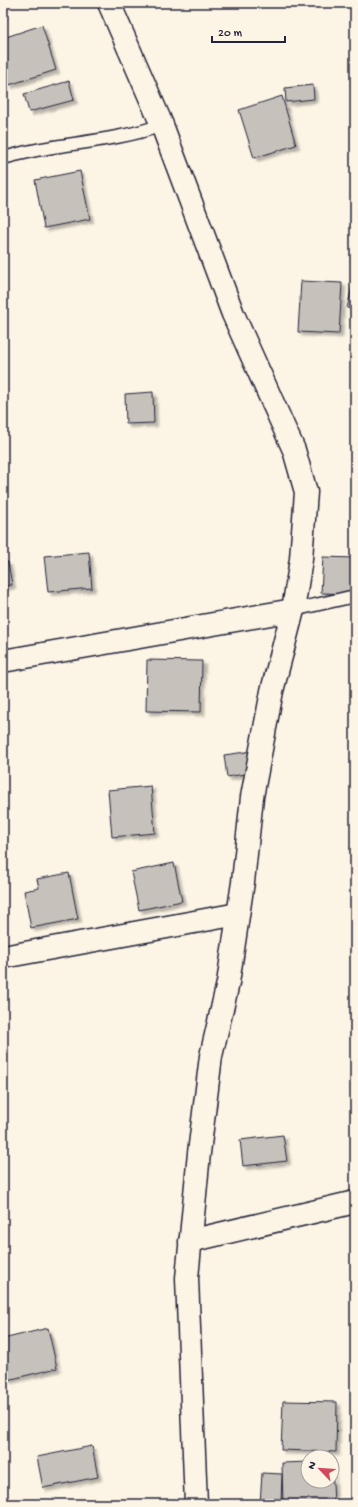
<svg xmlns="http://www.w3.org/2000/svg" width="358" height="1507" viewBox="0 0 358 1507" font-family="'Gochi Hand',sans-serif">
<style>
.building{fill:#c6c1bb;stroke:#22223b;filter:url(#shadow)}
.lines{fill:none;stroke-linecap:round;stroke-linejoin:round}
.service-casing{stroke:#22223b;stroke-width:15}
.minor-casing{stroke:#22223b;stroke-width:25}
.service{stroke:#fcf5e5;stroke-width:12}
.minor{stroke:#fcf5e5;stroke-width:22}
</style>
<defs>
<filter id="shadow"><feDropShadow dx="3.5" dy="3.5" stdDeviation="1" flood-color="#0004"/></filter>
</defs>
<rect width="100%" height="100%" fill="#fcf5e5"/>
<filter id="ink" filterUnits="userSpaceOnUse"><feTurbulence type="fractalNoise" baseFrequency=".025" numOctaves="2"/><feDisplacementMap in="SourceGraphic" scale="8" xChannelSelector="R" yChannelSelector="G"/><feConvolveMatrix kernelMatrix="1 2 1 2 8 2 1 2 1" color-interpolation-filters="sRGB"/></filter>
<g filter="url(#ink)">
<!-- building -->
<g class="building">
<polygon points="42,25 56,70 9,85 3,64 3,38"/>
<polygon points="69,81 74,100 29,112 24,94"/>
<polygon points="313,85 314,99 286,102 285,88"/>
<polygon points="282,96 296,145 254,158 239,110"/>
<polygon points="80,171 90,219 44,228 35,180"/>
<polygon points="355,274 355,310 347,308"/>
<polygon points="301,281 342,283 339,334 298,332"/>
<polygon points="153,392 154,423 126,424 125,394"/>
<polygon points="89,552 92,588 48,592 44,556"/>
<polygon points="323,557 355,558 354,594 321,593"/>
<polygon points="3,562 8,562 12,585 3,587"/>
<polygon points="147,660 202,661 201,712 146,711"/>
<polygon points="253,751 256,772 227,777 224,755"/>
<polygon points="151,786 155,833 112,837 108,790"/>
<polygon points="174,863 182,901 139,910 131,872"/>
<polygon points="69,873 78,919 31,928 24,891 39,888 37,879"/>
<polygon points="283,1135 287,1161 243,1166 240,1140"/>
<polygon points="48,1328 57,1368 8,1380 3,1357 3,1339"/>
<polygon points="283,1401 337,1402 336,1452 281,1450"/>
<polygon points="92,1446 98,1477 43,1488 37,1457"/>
<polygon points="332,1461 334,1504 283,1504 282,1463 308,1462 308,1481 332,1481"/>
<polygon points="262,1473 282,1474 281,1504 260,1504"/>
</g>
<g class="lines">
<!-- service casing -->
<g class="service-casing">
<g id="service">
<path d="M3,158C16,155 29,151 42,149C82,142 123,139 162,125"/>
<polyline points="293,610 355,596"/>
</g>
</g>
<!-- minor casing -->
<g class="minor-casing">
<g id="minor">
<polyline points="109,3 162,125 233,314 294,450 306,492 301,559 293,610 272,691 252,797 243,882 228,983 211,1056 199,1153 187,1278 196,1504"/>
<polyline points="3,661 293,610"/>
<polyline points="3,957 238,914"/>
<polyline points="190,1241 355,1202"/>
</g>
</g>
<!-- service -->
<use href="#service" class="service"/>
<!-- minor -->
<use href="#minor" class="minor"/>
</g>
</g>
<!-- margin -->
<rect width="358" height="1507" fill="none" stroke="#fcf5e5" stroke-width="16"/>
<rect x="8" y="8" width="342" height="1491" fill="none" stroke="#22223b" stroke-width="1.5" filter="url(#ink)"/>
<!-- north arrow -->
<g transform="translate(320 1469) rotate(295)"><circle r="19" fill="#fcf5e5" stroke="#a5a1a1"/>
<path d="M0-3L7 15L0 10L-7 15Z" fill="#d1495b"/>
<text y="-6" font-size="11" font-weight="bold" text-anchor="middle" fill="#22223b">N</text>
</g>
<!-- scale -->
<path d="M212 36v6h73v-6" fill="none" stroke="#22223b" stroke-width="2"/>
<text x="218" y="36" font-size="12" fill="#22223b" stroke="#fcf5e5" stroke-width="3" paint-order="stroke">20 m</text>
</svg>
